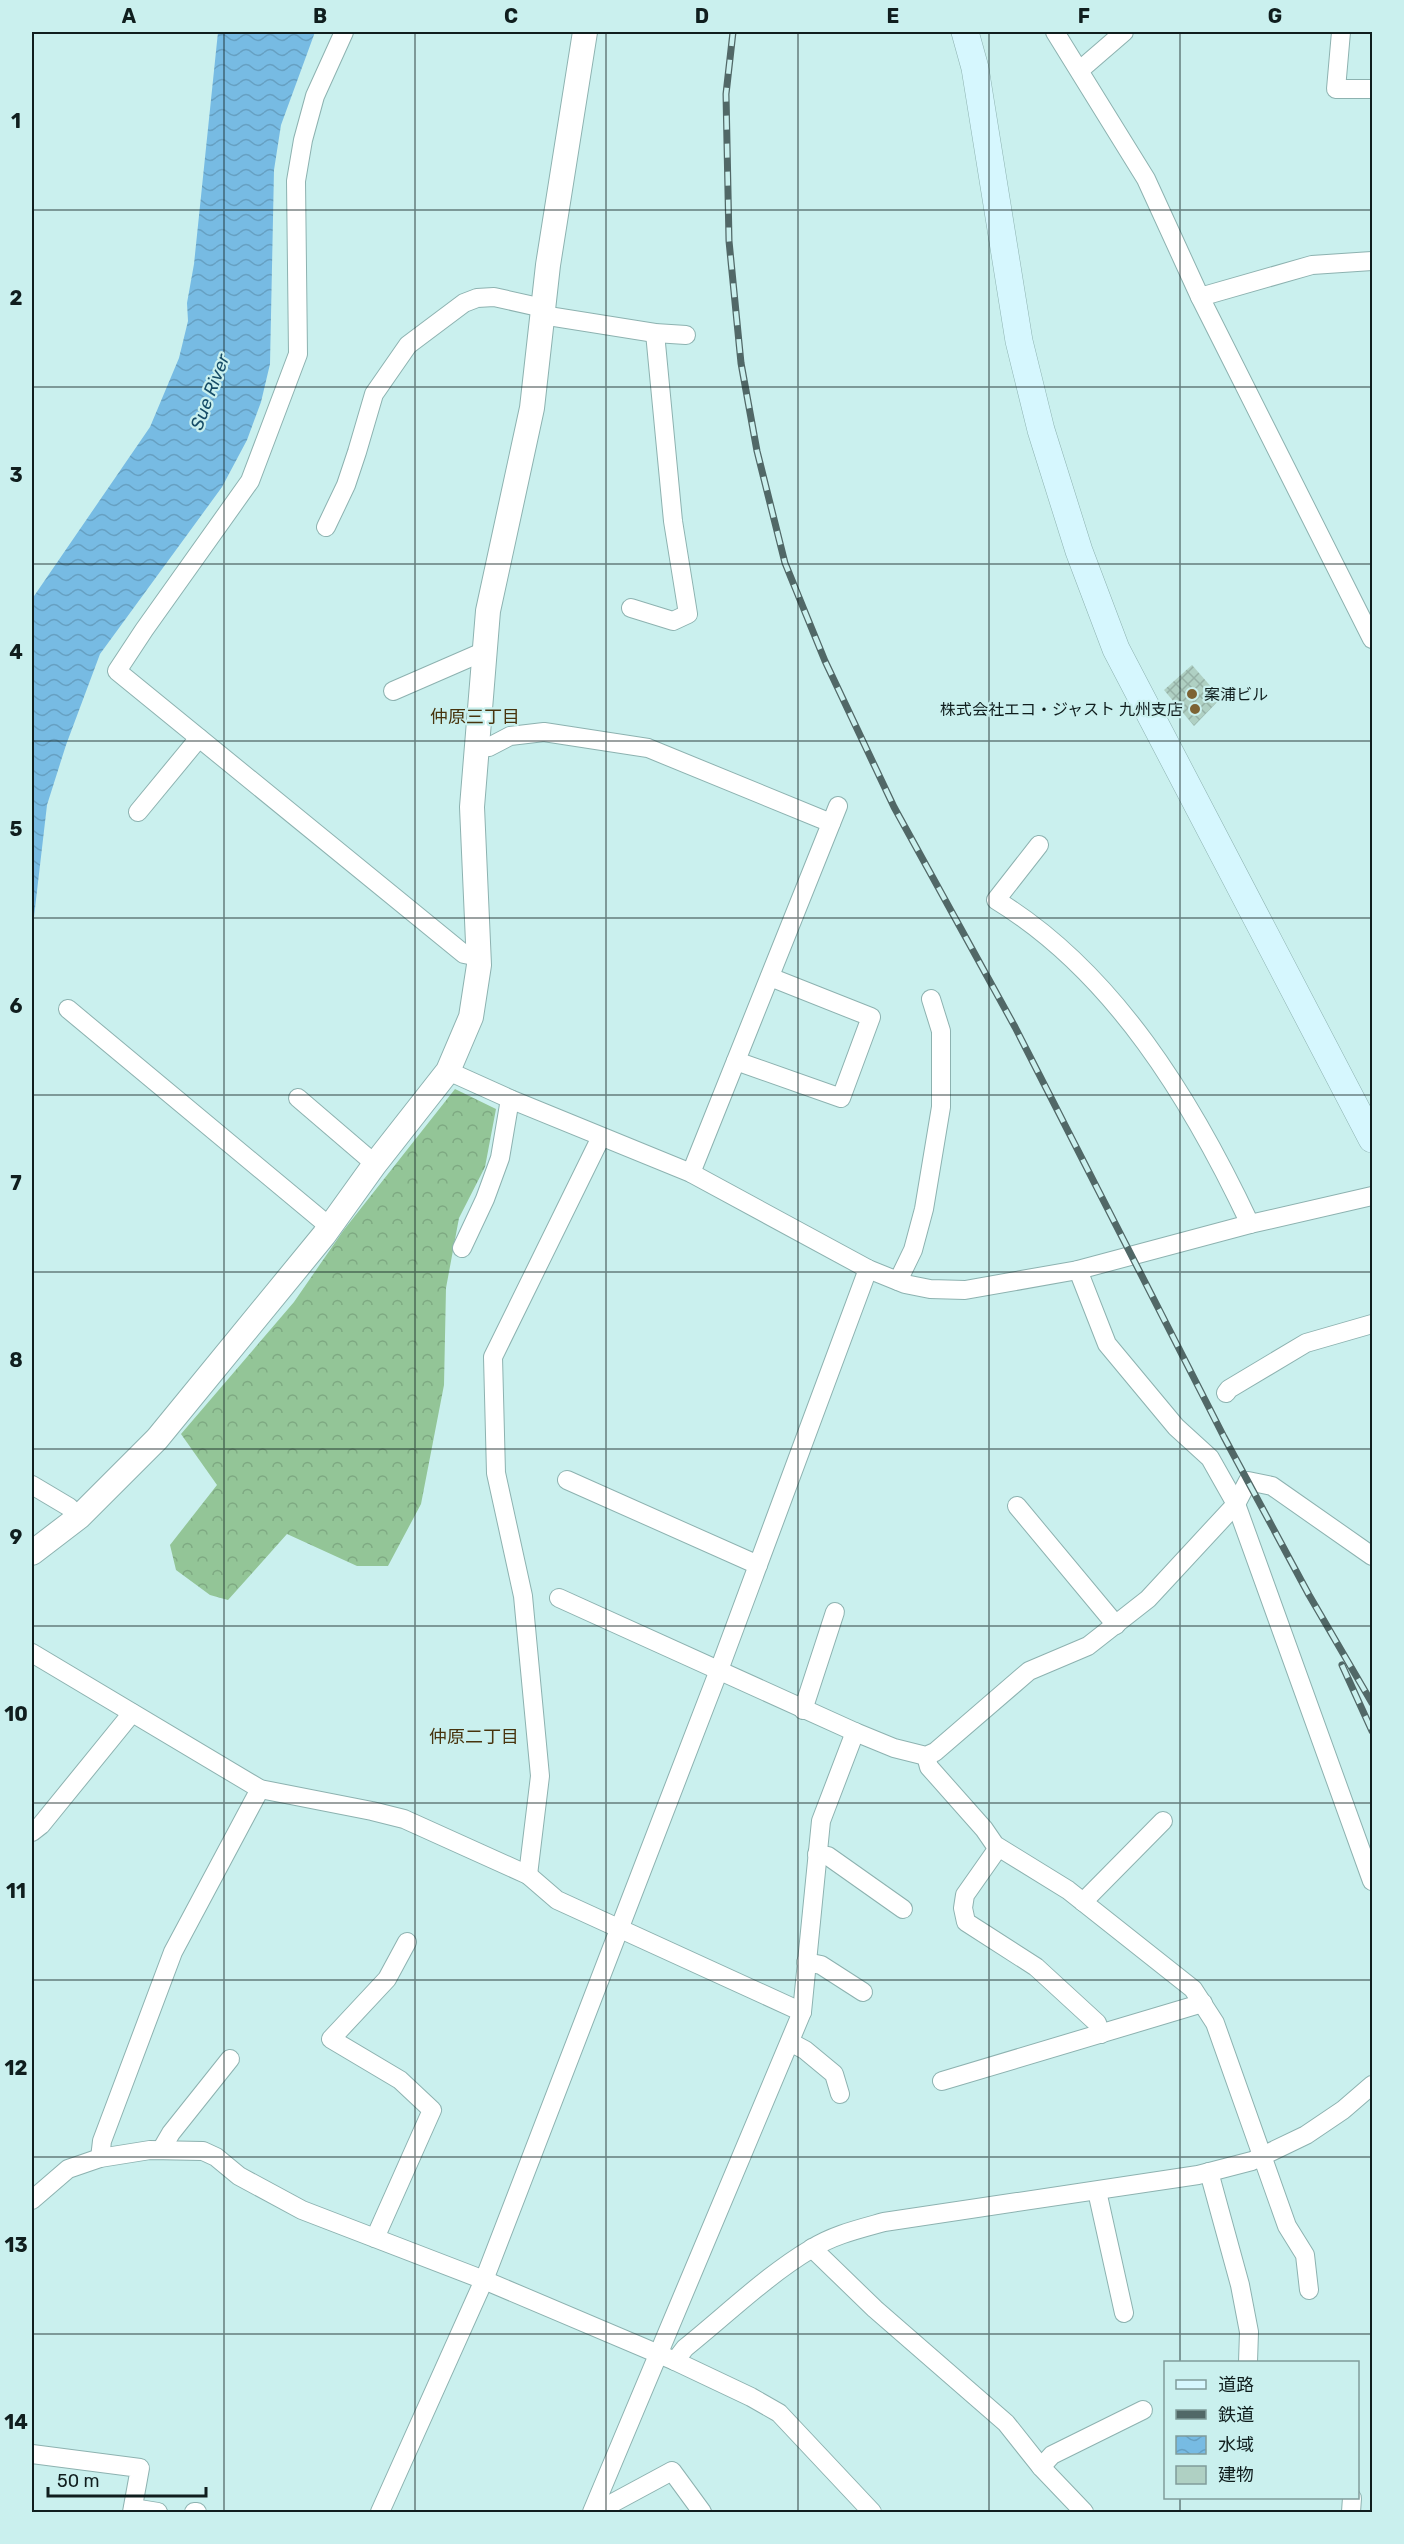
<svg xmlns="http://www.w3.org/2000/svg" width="1404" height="2544" viewBox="0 0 1404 2544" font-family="Rubik,'Noto Sans JP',sans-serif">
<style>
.forest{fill:url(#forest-crowns)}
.water{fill:url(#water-waves)}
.building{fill:url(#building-cross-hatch)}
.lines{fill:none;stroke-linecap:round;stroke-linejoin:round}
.minor-casing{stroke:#8db2b0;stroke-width:20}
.tertiary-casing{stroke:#8db2b0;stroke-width:26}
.secondary-casing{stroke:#8db2b0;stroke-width:28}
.minor{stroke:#fff;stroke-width:18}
.tertiary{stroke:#fff;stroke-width:24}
.secondary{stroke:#d6f7fe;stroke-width:27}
.rail-casing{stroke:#516867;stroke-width:7}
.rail{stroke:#caf0ee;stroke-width:4.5;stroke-dasharray:14;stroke-linecap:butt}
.grid{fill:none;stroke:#101e1e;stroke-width:1.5;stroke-opacity:0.55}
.poi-dot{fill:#7d6334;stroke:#caf0ee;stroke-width:2}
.labels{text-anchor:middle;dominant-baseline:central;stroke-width:4.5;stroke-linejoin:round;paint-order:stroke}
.poi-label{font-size:16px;fill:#101e1e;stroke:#caf0ee;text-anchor:start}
.water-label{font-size:18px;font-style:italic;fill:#164c67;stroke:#caf0ee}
.neighbourhood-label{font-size:18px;fill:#48340e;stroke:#caf0ee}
.neatline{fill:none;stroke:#101e1e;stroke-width:2}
.grid-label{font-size:20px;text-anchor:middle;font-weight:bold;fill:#101e1e}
</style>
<defs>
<pattern id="forest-crowns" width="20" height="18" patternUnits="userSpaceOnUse" patternTransform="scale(1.5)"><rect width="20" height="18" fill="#93c597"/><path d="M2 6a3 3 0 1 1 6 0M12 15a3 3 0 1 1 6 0" fill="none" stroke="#7ea982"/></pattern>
<pattern id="water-waves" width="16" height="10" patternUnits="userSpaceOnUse" patternTransform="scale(1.5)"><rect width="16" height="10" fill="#77bbe3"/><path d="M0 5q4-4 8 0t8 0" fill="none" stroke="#66a0c2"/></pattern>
<pattern id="building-cross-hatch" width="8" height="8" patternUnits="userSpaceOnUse" patternTransform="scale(1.5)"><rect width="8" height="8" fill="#afd0c3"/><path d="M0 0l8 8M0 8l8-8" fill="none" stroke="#96b2a7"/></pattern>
</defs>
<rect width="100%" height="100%" fill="#caf0ee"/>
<!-- forest -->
<polygon class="forest" points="455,1089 496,1109 485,1167 459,1218 446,1288 444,1385 421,1504 388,1566 357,1566 287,1534 228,1600 210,1595 176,1570 170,1545 217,1485 181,1434 294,1302 343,1231"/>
<!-- water -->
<polygon class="water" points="218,32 315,32 281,125 274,170 270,364 261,402 247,440 222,487 100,654 66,745 47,805 32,934 32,599 150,427 179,358 188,321 187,303 194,264"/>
<!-- building -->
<polygon class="building" points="1192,665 1221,698 1194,726 1164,690"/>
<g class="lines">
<!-- minor casing -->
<g class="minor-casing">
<g id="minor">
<polyline points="344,32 315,96 303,140 296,181 298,354 250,481 144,630 117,671 464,954 479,957"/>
<polyline points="1055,32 1146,179 1200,297 1372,639"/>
<polyline points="1341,32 1336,89 1372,89"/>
<polyline points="1080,70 1124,32"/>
<polyline points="1200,297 1312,265 1372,261"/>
<polyline points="542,315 655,333 686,335"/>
<polyline points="326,527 346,485 357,452 374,394 408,345 464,303 477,298 494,297 543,308"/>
<polyline points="631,608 673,621 688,614 673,521 655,333"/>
<polyline points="393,691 485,651"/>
<polyline points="476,748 489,747 510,736 544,732 648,748 831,823"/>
<polyline points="138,812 199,738"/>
<path d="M1039,845L996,900C1114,972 1192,1101 1250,1224"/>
<polyline points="68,1009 330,1227"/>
<polyline points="736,1061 841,1098 871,1017 770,977"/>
<polyline points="448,1071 510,1099 691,1173 868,1269 905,1284 930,1289 965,1290 1078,1270 1250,1224 1372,1196"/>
<polyline points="298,1098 375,1164"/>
<polyline points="691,1173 838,806"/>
<polyline points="462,1248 485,1199 500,1158 510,1099"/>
<polyline points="1078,1270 1107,1344 1176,1427 1210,1458 1236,1504 1372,1881"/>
<polyline points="898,1281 913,1250 924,1209 941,1107 941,1031 931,999"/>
<polyline points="1226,1393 1229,1389 1306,1343 1372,1324"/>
<polyline points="567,1480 758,1565"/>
<polyline points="32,1485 69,1507 79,1517"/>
<polyline points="1017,1506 1116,1625"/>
<polyline points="559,1598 855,1732 894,1748 926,1756 935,1752 1029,1671 1088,1646 1148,1599 1236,1504 1248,1481 1272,1486 1372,1556"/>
<polyline points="32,1653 260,1789 372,1811 404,1819 528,1875 557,1900 802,2012"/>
<polyline points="803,1710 835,1612"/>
<polyline points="926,1756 929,1767 984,1829 995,1845 1068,1890 1193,1989 1215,2023 1287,2226 1305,2255 1309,2290"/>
<polyline points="32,1832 41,1825 132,1713"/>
<polyline points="998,1848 965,1895 963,1908 966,1922 1036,1967 1097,2023 1101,2034"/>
<polyline points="817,1854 828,1856 903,1909"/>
<polyline points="528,1875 540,1776 523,1596 496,1473 493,1357 601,1137"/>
<polyline points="1083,1902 1163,1821"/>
<polyline points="806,1962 821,1965 863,1992"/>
<polyline points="790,2042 805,2050 834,2074 840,2094"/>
<polyline points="942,2081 1203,2003"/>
<polyline points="161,2150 171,2133 230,2059"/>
<polyline points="100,2158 102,2141 173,1952 260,1789"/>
<polyline points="1209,2172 1240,2285 1249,2332 1248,2362"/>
<polyline points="1097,2191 1124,2313"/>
<polyline points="32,2200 68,2169 100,2158 150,2150 203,2151 216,2157 239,2176 302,2210 484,2280 675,2361 751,2397 779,2413 872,2512"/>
<polyline points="375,2238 432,2110 400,2080 331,2039 387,1979 407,1942"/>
<polyline points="812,2248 875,2309 1006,2423 1041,2467 1084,2512"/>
<path d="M675,2361L685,2348C725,2316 767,2275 811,2249C833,2235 859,2229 884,2222L1198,2175L1252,2161L1306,2135L1343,2110L1372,2085"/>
<polyline points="32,2454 140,2468 132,2512"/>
<polyline points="1041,2467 1052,2455 1143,2410"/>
<polyline points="133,2508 158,2512"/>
<polyline points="194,2512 197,2512"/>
<polyline points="380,2512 484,2280 719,1670 868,1269"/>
<polyline points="592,2512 802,2012 821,1821 855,1732"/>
<polyline points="596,2512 672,2471 702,2512"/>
<polyline points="1351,2512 1352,2498"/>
</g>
</g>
<!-- tertiary casing -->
<g class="tertiary-casing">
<polyline id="tertiary" points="32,1553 79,1517 157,1439 324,1235 375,1164 448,1071 471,1017 479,965 472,807 488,611 532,408 548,265 585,32"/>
</g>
<!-- secondary casing -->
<g class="secondary-casing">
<polyline id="secondary" points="965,32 975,68 1019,341 1041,430 1079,551 1116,649 1372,1139"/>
</g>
<!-- minor -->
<use href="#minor" class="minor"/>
<!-- tertiary -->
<use href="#tertiary" class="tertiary"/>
<!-- secondary -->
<use href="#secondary" class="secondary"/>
<!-- rail casing -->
<g class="rail-casing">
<g id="rail">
<polyline points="733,32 726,94 729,241 741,363 757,451 785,563 825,661 894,807 1015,1027 1224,1437 1309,1595 1372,1703"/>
<polyline points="1342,1665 1372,1731"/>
</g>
</g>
<!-- rail -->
<use href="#rail" class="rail"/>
</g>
<!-- grid -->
<path class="grid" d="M224,32V2512M415,32V2512M606,32V2512M798,32V2512M989,32V2512M1180,32V2362M32,210H1372M32,387H1372M32,564H1372M32,741H1372M32,918H1372M32,1095H1372M32,1272H1372M32,1449H1372M32,1626H1372M32,1803H1372M32,1980H1372M32,2157H1372M32,2334H1372M1180,2498V2512"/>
<!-- markers -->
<g class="poi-dot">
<circle cx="1192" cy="694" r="6"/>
<circle cx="1195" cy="709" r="6"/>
</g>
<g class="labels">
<!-- poi labels -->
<g class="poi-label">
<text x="1204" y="694">案浦ビル</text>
<text x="1183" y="709" text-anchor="end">株式会社エコ・ジャスト 九州支店</text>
</g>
<!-- water labels -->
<g class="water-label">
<text transform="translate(210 392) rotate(-69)">Sue River</text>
</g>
<!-- neighbourhood labels -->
<g class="neighbourhood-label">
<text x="475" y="717">仲原三丁目</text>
<text x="474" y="1737">仲原二丁目</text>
</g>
</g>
<!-- border -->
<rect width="1404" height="2544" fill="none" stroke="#caf0ee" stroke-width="66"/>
<!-- legend -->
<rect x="1164" y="2361" width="195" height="138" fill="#caf0ee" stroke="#809c9b" stroke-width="1.5"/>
<rect x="1176" y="2380" width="30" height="9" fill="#d6f7fe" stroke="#809c9b" stroke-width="1.5"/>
<text x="1218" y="2391" font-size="18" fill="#101e1e">道路</text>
<rect x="1176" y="2410" width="30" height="9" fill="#516867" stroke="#809c9b" stroke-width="1.5"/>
<text x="1218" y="2421" font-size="18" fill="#101e1e">鉄道</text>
<rect x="1176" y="2436" width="30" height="18" fill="url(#water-waves)" stroke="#809c9b" stroke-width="1.5"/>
<text x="1218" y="2451" font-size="18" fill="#101e1e">水域</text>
<rect x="1176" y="2466" width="30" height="18" fill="#afd0c3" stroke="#809c9b" stroke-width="1.5"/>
<text x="1218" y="2481" font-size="18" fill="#101e1e">建物</text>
<!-- scale -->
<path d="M48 2487v9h158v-9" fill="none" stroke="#101e1e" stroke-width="3"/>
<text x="57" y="2487" font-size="18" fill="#101e1e" stroke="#caf0ee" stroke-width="4.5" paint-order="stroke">50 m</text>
<rect x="33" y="33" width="1338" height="2478" class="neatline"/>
<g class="grid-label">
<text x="129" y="23">A</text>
<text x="320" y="23">B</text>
<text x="511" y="23">C</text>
<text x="702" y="23">D</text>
<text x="893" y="23">E</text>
<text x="1084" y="23">F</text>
<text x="1275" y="23">G</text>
<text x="16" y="128">1</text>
<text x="16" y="305">2</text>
<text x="16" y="482">3</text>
<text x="16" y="659">4</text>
<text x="16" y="836">5</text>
<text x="16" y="1013">6</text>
<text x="16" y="1190">7</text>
<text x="16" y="1367">8</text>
<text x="16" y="1544">9</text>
<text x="16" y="1721">10</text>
<text x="16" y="1898">11</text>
<text x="16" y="2075">12</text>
<text x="16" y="2252">13</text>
<text x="16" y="2429">14</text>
</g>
</svg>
